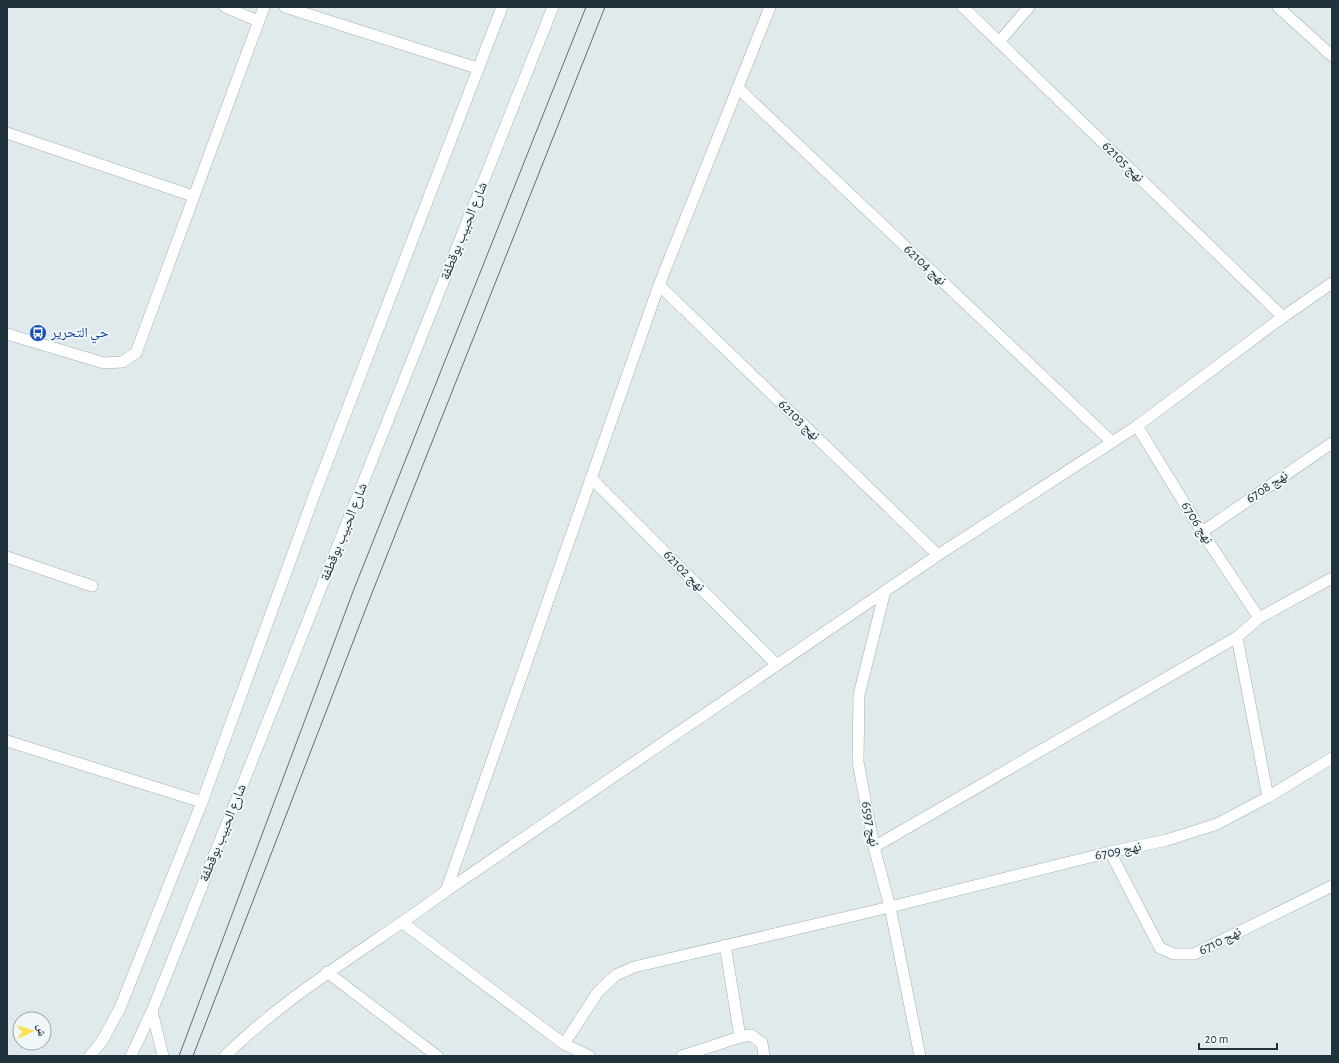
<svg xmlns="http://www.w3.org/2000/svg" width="1339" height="1063" viewBox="0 0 1339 1063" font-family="'Alegreya Sans','Noto Naskh Arabic',sans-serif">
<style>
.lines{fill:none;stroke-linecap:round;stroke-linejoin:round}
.minor-casing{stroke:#a3afb4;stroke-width:12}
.secondary-casing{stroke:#a1b3bb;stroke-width:12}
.minor{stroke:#fff;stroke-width:11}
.secondary{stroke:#fff;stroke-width:11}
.tram{stroke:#5a6e78;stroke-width:1}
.labels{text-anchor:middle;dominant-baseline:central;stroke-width:4;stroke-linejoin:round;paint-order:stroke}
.street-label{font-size:14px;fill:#20333d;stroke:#f1f7f8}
.transit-label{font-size:14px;fill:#164399;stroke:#f1f7f8;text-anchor:start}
</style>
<rect width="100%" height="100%" fill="#e0eaec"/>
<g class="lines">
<!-- minor casing -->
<g class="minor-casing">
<g id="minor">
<polyline points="225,7 258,21"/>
<polyline points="285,7 477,68"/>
<polyline points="963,7 1283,317"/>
<polyline points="1278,7 1332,56"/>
<polyline points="999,42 1029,7"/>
<polyline points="738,88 1112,442"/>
<polyline points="7,133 193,196"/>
<polyline points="659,285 938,555"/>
<polyline points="7,334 104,363 122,362 136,353 264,7"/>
<polyline points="1137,426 1202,532 1259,618"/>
<polyline points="591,478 777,665"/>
<polyline points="1202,532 1332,443"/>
<polyline points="7,557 92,586"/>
<polyline points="885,591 859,695 858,762 874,847 890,907 920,1056"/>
<polyline points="1237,637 1268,797"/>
<polyline points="7,741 202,802"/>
<polyline points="874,847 1237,637 1259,618 1332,578"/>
<polyline points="1110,852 1160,948 1174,954 1194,954 1332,886"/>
<polyline points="446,891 659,285 770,7"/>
<polyline points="403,923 564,1044 589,1056"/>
<polyline points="725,945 740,1037"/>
<polyline points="327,972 437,1056"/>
<polyline points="564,1044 598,992 616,975 634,967 890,907 1110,852 1167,840 1217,824 1268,797 1332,758"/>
<path d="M225,1056C291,991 372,946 446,891L938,555L1137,426L1283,317L1332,283"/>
<polyline points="682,1056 740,1037 751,1035 762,1043 764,1056"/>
</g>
</g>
<!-- secondary casing -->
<g class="secondary-casing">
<g id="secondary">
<polyline points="152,1011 163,1056"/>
<polyline points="90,1056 102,1041 120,1008 202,802 315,493 502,7"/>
<polyline points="131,1056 152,1011 553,7"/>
</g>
</g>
<!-- minor -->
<use href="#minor" class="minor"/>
<!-- secondary -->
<use href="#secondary" class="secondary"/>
<!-- tram -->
<g class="tram">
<polyline points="179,1056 354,589 586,7"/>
<polyline points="193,1056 370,598 605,7"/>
</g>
</g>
<!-- icons -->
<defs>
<g id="bus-disc" transform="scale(0.9)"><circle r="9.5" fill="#1a4fb4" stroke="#f1f7f8"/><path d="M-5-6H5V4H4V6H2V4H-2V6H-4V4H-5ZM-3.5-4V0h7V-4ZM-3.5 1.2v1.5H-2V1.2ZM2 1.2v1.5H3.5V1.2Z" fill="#fff"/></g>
</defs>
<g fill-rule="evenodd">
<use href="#bus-disc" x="38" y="333"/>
</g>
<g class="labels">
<!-- street labels -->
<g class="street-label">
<text transform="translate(1123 162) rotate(44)">نهج 62105</text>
<text transform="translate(464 231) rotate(-68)">شارع الحبيب بوقطفة</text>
<text transform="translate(925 265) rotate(43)">نهج 62104</text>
<text transform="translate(799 420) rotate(44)">نهج 62103</text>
<text transform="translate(1267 487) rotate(-34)">نهج 6708</text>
<text transform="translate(1197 523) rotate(58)">نهج 6706</text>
<text transform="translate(344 532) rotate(-68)">شارع الحبيب بوقطفة</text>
<text transform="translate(684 571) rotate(45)">نهج 62102</text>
<text transform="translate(870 824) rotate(79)">نهج 6597</text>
<text transform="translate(223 833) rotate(-68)">شارع الحبيب بوقطفة</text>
<text transform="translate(1118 851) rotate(-12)">نهج 6709</text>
<text transform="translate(1220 941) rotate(-27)">نهج 6710</text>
</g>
<!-- transit labels -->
<g class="transit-label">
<text x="51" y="333">حي التحرير</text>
</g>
</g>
<!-- border -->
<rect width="1339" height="1063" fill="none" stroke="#20333d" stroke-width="16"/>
<!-- north arrow -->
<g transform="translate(32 1031) rotate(86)"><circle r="19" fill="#f1f7f8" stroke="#9da9ad"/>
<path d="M0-3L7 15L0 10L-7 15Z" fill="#f8e252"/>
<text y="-6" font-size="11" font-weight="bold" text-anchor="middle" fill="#20333d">ش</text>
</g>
<!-- scale -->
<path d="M1199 1043v6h78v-6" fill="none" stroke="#20333d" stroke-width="2"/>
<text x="1205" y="1043" font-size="12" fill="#20333d" stroke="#f1f7f8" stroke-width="3" paint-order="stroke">20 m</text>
</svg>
